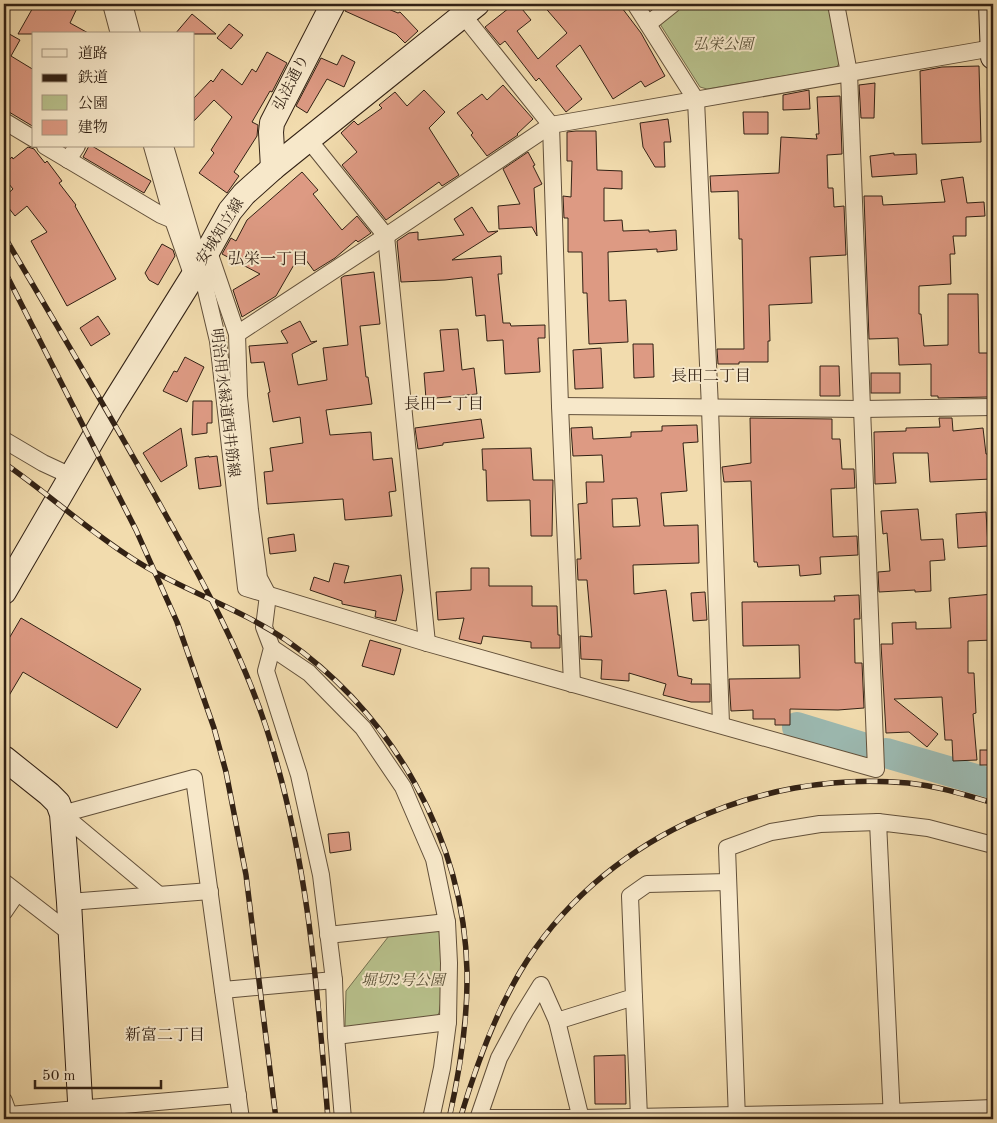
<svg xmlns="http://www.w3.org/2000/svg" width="997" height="1123" viewBox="0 0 997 1123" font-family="'Old Standard TT','Noto Serif JP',serif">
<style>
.green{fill:#b8c18c;stroke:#757150}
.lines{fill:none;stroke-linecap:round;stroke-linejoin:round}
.river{stroke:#9cbab2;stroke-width:30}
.building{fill:#dd9a83;stroke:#322114;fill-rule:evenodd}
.street-casing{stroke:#62503a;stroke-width:18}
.secondary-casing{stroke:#322114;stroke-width:26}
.street{stroke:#f7e8ca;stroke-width:16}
.secondary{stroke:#f7e8ca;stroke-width:24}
.rail-casing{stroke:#322114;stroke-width:5.5}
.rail{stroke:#f7e8ca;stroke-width:4;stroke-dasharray:11;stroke-linecap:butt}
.labels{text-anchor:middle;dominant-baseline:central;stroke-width:4;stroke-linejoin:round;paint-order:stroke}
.park-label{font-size:15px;font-style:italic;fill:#5a5138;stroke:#f7e8ca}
.street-label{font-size:15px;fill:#322114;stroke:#f7e8ca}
.neighbourhood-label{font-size:16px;fill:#322114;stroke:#f7e8ca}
</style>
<rect width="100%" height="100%" fill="#f2dcae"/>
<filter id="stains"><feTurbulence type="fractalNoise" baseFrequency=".004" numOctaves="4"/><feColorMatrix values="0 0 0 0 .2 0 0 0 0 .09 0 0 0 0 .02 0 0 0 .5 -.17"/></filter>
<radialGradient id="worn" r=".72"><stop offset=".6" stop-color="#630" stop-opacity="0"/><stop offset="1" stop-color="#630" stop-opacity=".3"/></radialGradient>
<!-- green -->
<g class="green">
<polygon points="679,4 829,4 840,61 837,67 707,89 700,87 660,24"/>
<polygon points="434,928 440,933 443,989 439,1013 434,1019 345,1028 346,991 392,932"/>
</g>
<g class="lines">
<!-- river -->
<g class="river">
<polyline points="797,727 866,748"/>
<polyline points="886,753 993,784"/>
</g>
</g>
<!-- building -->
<g class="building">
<polygon points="35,4 79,4 70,23 90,34 18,34"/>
<polygon points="347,4 376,4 398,13 400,12 418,31 405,43 396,34 345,11"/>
<polygon points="514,4 518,4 531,20 517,31 538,59 567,33 542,4 619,4 641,33 665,76 645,87 641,81 613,99 580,45 556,66 582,99 566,112 539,78 536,81 505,41 500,45 485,27"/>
<polygon points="192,14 216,34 175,34"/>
<polygon points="229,24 243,35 231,49 217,38"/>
<polygon points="4,31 20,40 11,56 34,70 34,127 4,109"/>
<polygon points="267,52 287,63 272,92 270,91 252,122 258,125 257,136 234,172 239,176 227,193 199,173 214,153 211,150 232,117 214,100 194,121 194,98 211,80 213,82 222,69 242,85 252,69 256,72"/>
<polygon points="342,55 355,62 344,87 327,79 307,113 296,106 321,58 337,65"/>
<polygon points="979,66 981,142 922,144 920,71 942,67"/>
<polygon points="875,83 874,118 861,118 859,85"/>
<polygon points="503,85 533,119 517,134 518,135 487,156 471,135 473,133 457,113 482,94 487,100"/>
<polygon points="424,90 445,112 429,128 459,175 442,186 439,182 386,220 342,165 357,152 341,133 354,121 358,125 382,108 379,105 395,92 407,106"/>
<polygon points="809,90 810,109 783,110 783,95"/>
<polygon points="840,96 842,154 827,155 828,188 833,188 834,207 844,206 846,255 810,257 812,303 769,305 770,341 768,341 768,362 739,362 739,364 718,364 717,349 744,349 742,239 739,239 738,191 711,192 710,176 779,173 781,137 817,139 816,134 819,134 817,97"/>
<polygon points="743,112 768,112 768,134 744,134"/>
<polygon points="668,119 671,142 664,142 665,167 655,167 643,147 640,123"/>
<polygon points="576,131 596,131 597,170 622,171 622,189 604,188 604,221 622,220 623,231 649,230 649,232 676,230 677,250 657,252 657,249 608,252 609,301 626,300 628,342 589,344 587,293 583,293 582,252 568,252 568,218 564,218 563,196 571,197 572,161 567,161 567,132"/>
<polygon points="89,146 92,146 151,181 144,193 83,157"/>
<polygon points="28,147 34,149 45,163 47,161 62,181 59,183 76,205 75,206 116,279 67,306 31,241 47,232 27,206 15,216 4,202 4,197 13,189 4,178 4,164 12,157 13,159"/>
<polygon points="528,152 535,165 533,166 542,184 534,188 537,236 532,227 499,229 498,206 520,204 503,169"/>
<polygon points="894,153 894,155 916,154 917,174 872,177 870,156"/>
<polygon points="302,172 318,190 313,194 342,230 357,216 371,233 358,242 356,240 335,258 314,271 306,260 303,262 299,256 276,296 242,317 233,290 260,274 222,254 231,238 236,241 247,220"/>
<polygon points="963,177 967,203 984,202 985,216 966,217 966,236 953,236 955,254 950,254 951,284 919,286 919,314 921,314 924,346 948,345 948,294 978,294 979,353 988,353 988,397 938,398 938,396 931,396 931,364 899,365 898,338 869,339 864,196 882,196 883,205 945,202 941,180"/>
<polygon points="472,207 488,232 498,231 452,260 501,256 502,274 498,274 503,323 510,323 511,326 545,325 545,338 538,338 540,372 505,374 503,340 487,341 485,315 476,316 472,277 445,280 401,282 397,241 409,233 418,232 418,240 464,235 454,219"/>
<polygon points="162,244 173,250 175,256 158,285 149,280 145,273"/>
<polygon points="374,272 380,324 360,326 366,377 368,377 372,404 326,410 330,435 371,432 373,460 392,458 396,491 389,492 392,516 345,520 343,499 267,504 264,472 273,471 270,448 303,443 300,417 273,422 268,393 270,392 264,362 251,363 249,346 288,343 281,331 300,321 311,342 317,341 292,354 298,385 327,380 323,348 348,345 341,278 344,276"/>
<polygon points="98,316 110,334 91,346 80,328"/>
<polygon points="458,329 462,370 474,368 477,394 426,399 424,373 444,371 440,330"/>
<polygon points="633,344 653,344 654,377 634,378"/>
<polygon points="601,348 603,388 575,389 573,350"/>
<polygon points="185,357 204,367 187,402 163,391 174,371 177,372"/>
<polygon points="820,366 839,366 840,396 820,396"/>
<rect x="871" y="373" width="29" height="20"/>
<polygon points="193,401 212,401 212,423 207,423 207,433 192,435"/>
<polygon points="750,418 832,419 832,439 840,439 842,469 854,469 855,488 831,489 833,537 857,536 858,555 820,557 821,574 800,576 799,565 758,567 757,562 754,562 751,481 724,482 722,467 751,463"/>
<polygon points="939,418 952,418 953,431 983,428 986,454 990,454 991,479 930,482 928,453 893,453 896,483 875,484 874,432 906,431 906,428 940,427"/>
<polygon points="481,419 484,438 443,443 443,445 418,449 415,428"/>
<path d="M697,425L698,442L683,443L687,491L661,493L664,526L698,525L699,563L633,565L634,594L666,590L678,676L692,679L691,684H710V702H691L663,695L666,684L629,673V681L601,679L602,660L581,659L580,636L592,637L587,580H578L577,559H581L578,504L587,503L586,482H604L602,455L573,456L571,428L592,427L593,439L631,437V432L662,431V426ZM637,498L640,526L613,527L612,499Z"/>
<polygon points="181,428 187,466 161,482 143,453"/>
<polygon points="531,448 533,480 553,480 552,536 531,536 530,500 487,501 486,470 483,470 482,449"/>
<polygon points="209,456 209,457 217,456 221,486 199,489 195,458"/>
<polygon points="918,509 921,540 943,539 945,560 930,561 931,591 915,592 915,590 879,592 878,572 890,571 887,533 883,534 881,511"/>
<polygon points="986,512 988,546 958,548 956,514"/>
<polygon points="294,534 296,551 270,554 268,538"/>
<polygon points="334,563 349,566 344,583 401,575 403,590 396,621 375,617 376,611 342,604 342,601 310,590 314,577 329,582"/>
<polygon points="471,568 489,568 489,586 532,586 532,606 557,606 558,635 560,635 560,648 531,648 531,642 483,636 481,644 459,639 464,618 438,620 436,592 471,590"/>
<polygon points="705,592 707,620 693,621 691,593"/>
<polygon points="993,594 993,640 968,641 968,673 974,673 976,713 973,714 977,760 953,761 952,740 945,740 942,697 894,699 938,734 927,747 909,732 886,733 881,644 893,644 892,623 916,622 916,629 951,628 949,598"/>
<polygon points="859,595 860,619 854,619 855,663 862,663 864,708 838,710 790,709 790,725 775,725 775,719 753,719 753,710 731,711 729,679 800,678 799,645 743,646 742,602 835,601 834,596"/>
<polygon points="21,618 141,689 117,728 23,672 4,704 4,647"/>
<polygon points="370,640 401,649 394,675 362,666"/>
<rect x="980" y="750" width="13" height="15"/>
<polygon points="349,832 351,850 330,853 328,834"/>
<polygon points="625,1055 626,1104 595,1104 594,1056"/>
</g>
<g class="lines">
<!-- street casing -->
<g class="street-casing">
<g id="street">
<polyline points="111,4 119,34"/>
<polyline points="124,4 132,34"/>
<polyline points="635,4 696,100 710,408 721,724"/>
<polyline points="463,15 551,125 560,406 572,684"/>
<polyline points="648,24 673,4"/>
<polyline points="4,121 34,139"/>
<polyline points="308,139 386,236 427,643"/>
<polyline points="45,146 161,215 173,220"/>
<polyline points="152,146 173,220 193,277"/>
<polyline points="165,146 200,265 218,341 246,588 427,643 876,769 849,73 836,4"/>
<polyline points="68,160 77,146"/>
<polyline points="208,249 237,334 239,396 250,510 259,578 268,595 264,627 272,648 266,671 299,775 321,875 334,980 336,1036 343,1119"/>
<polyline points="237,334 386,236 551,125 993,48"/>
<polyline points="560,406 862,409 993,407"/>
<polyline points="4,440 43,463 71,476"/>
<polyline points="272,648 309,673 363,728 403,787 434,859 447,922 449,963 448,1022 442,1068 431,1119"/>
<polyline points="62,814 194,778 223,990"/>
<polyline points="62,814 159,895"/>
<polyline points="4,882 70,933"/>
<polyline points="69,902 210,891"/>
<polyline points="4,912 17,893"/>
<polyline points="328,935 447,922"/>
<polyline points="634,997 639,1117"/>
<polyline points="557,1021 581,1119"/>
<polyline points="336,1036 448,1022"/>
<polyline points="4,1101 9,1115"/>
<polyline points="478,1118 581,1118 892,1112 993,1108"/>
<polyline points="4,1119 9,1115 238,1095"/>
<polyline points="241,1119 223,990 334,980"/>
<polyline points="478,1119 499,1058 520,1019 541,985 557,1021 634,997 630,896 647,884 728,882"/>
<polyline points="737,1119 727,848 771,832 820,824 878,822"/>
<polyline points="892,1119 878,822 928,828 993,845"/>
</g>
</g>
<!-- secondary casing -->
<g class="secondary-casing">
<g id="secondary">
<polyline points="991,4 993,57"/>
<polyline points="273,168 271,132 272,123 333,4"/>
<polyline points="4,592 112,406 200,265 230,211 244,194 273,168 477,4"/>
<polyline points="4,758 49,794 58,803 62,814 69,902 81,1119"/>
</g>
</g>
<!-- street -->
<use href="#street" class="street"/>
<!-- secondary -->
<use href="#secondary" class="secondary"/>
<!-- rail casing -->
<g class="rail-casing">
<g id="rail">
<path d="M4,236C58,327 112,418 163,510C202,580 241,651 266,727C308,857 317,984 328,1119"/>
<polyline points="4,270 136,530 177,622 214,728 226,772 246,875 276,1119"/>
<path d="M4,463C46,492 84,527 127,555C177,589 236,606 286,640C393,715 464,840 467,971C468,1022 460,1070 449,1119"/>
<path d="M460,1119C475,1069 493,1018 520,972C599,840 757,769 908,783C937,786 966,795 993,803"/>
</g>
</g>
<!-- rail -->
<use href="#rail" class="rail"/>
</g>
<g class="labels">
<!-- park labels -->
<g class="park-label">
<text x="723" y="45">弘栄公園</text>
<text x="403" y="981">堀切2号公園</text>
</g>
<!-- street labels -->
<g class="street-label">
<text transform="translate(292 83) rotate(-63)">弘法通り</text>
<text transform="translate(221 232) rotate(-58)">安城知立線</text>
<text transform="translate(224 403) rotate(83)">明治用水緑道西井筋線</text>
</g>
<!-- neighbourhood labels -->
<g class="neighbourhood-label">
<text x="268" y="260">弘栄一丁目</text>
<text x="711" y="377">長田二丁目</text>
<text x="444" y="405">長田一丁目</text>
<text x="165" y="1036">新富二丁目</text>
</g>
</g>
<!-- margin -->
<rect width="997" height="1123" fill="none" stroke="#f2dcae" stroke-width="20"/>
<rect x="5" y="5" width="987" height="1113" fill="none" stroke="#322114" stroke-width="2.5"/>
<rect x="10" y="10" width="977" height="1103" fill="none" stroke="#322114"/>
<!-- legend -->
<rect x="32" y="32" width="162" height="115" fill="#f7e8ca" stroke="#a89881"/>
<rect x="42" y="49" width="25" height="8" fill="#f7e8ca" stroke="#a89881"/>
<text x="78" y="58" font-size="15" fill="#322114">道路</text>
<rect x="42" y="74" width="25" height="8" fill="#322114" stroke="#a89881"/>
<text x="78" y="82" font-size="15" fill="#322114">鉄道</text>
<rect x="42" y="95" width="25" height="15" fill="#b8c18c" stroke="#a89881"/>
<text x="78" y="108" font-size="15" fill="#322114">公園</text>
<rect x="42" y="120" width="25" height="15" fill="#dd9a83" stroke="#a89881"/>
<text x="78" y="132" font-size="15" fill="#322114">建物</text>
<!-- scale -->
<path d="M35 1080v8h126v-8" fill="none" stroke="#322114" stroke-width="2.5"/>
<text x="42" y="1080" font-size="15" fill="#322114" stroke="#f7e8ca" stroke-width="4" paint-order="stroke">50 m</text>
<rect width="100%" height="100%" filter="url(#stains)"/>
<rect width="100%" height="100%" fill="url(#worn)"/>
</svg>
